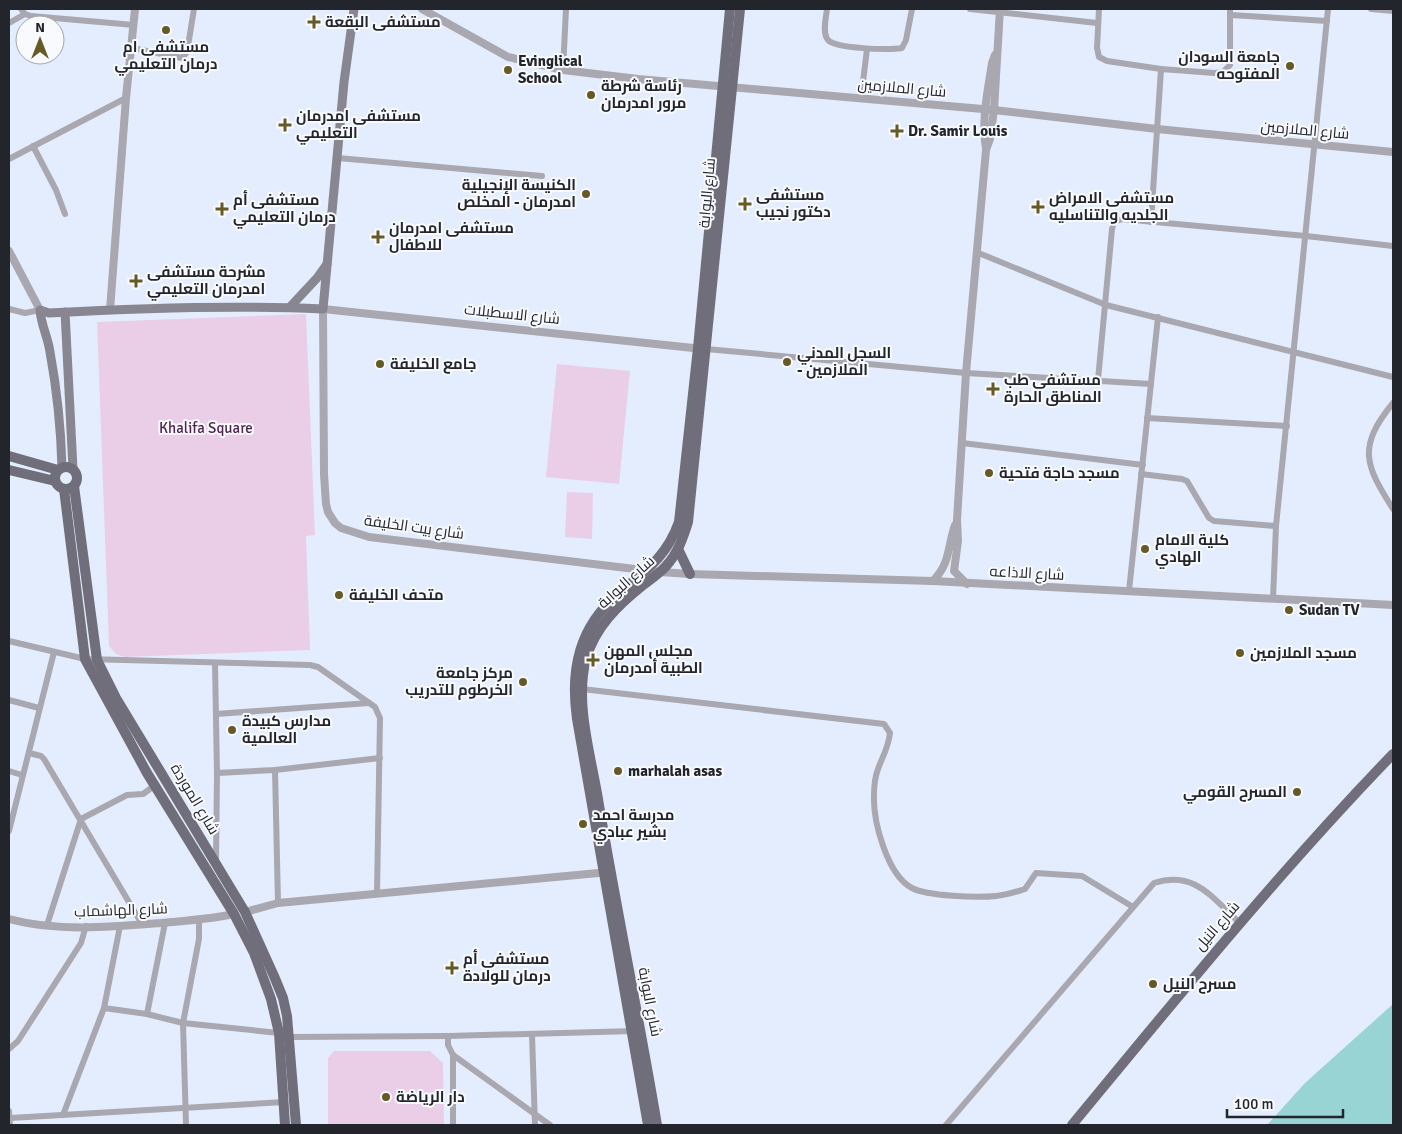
<svg xmlns="http://www.w3.org/2000/svg" width="1402" height="1134" viewBox="0 0 1402 1134" font-family="Signika,Cairo,sans-serif">
<style>
.green{fill:#eacee8}
.water{fill:#98d4d4}
.lines{fill:none;stroke-linecap:round;stroke-linejoin:round}
.minor{stroke:#a9a7af;stroke-width:6}
.tertiary{stroke:#a9a7af;stroke-width:8}
.secondary{stroke:#888691;stroke-width:9}
.primary{stroke:#706e7b;stroke-width:10}
.poi-dot{fill:#655a26;stroke:#f8fafe;stroke-width:2}
.labels{text-anchor:middle;dominant-baseline:central;stroke-width:4;stroke-linejoin:round;paint-order:stroke}
.poi-label{font-size:15px;font-weight:bold;fill:#22252b;stroke:#f8fafe;text-anchor:start}
.street-label{font-size:15px;fill:#22252b;stroke:#f8fafe}
.park-label{font-size:15px;fill:#512450;stroke:#f8fafe}
</style>
<rect width="100%" height="100%" fill="#e4edfe"/>
<!-- green -->
<g class="green">
<polygon points="306,314 315,535 306,536 310,650 125,657 116,654 109,646 97,322"/>
<polygon points="557,364 630,371 619,484 546,477"/>
<polygon points="567,492 593,493 592,539 565,537"/>
<polygon points="334,1051 430,1051 443,1063 444,1125 328,1125 328,1058"/>
</g>
<!-- water -->
<polygon class="water" points="1393,1004 1393,1125 1267,1125 1305,1083"/>
<g class="lines">
<!-- minor -->
<g class="minor">
<polyline points="21,9 25,14 31,16 134,25"/>
<path d="M827,9C826,18 822,33 828,40C836,49 890,50 902,48L906,40L912,9"/>
<polyline points="970,9 1097,23"/>
<polyline points="1099,9 1097,48 1099,57 1107,61 1161,69 1214,73 1223,72 1230,65 1230,9"/>
<polyline points="1371,9 1393,11"/>
<polyline points="1231,15 1327,21"/>
<polyline points="9,23 25,14"/>
<polyline points="132,48 182,58 187,52 194,9"/>
<polyline points="563,70 566,9"/>
<polyline points="861,98 867,49"/>
<polyline points="33,146 56,190 65,214"/>
<polyline points="338,158 542,176"/>
<polyline points="9,159 126,98"/>
<polyline points="1151,222 1161,69"/>
<polyline points="976,252 1106,305 1393,377"/>
<polyline points="9,309 25,313 40,310"/>
<polyline points="706,349 966,373 1151,384"/>
<polyline points="1098,380 1112,229 1114,222 1122,219 1306,236 1393,246"/>
<path d="M1393,403C1357,447 1365,465 1393,509"/>
<polyline points="1147,418 1287,426"/>
<polyline points="962,443 1143,465"/>
<polyline points="1141,474 1182,479 1187,481 1209,518 1214,521 1276,526"/>
<polyline points="1129,591 1158,317"/>
<polyline points="1273,599 1276,526 1328,9"/>
<polyline points="9,641 85,659 310,665 318,667 375,707 380,718 377,894"/>
<polyline points="215,663 217,773 216,862"/>
<path d="M582,689L884,724L890,733C888,749 883,755 878,769C875,777 874,787 874,795C873,821 887,875 912,888C927,896 977,898 996,896C1006,895 1016,892 1025,889L1036,873L1082,876L1133,907"/>
<polyline points="9,700 39,708"/>
<polyline points="216,714 369,703"/>
<polyline points="29,753 41,756 44,759 142,924"/>
<polyline points="275,770 278,903"/>
<polyline points="9,771 22,775"/>
<polyline points="217,773 275,770 380,758"/>
<polyline points="9,831 54,652"/>
<polyline points="47,925 81,819 127,795 143,794 154,786"/>
<polyline points="104,1008 147,1014 183,1023 279,1033 289,1037 448,1036 635,1031"/>
<polyline points="147,1014 165,923"/>
<polyline points="532,1034 535,1125"/>
<polyline points="448,1036 448,1045 453,1055 550,1125"/>
<polyline points="9,1049 18,1041 81,943 86,926"/>
<polyline points="453,1055 453,1125"/>
<polyline points="9,1111 10,1125"/>
<polyline points="63,1115 104,1008 120,926"/>
<polyline points="10,1118 284,1102"/>
<polyline points="186,1125 183,1023 199,939 199,920"/>
<path d="M946,1125L1154,883C1195,870 1212,898 1240,923"/>
</g>
<!-- tertiary -->
<g class="tertiary">
<polyline points="422,9 508,57 563,70 638,79 994,110 1157,129 1393,152"/>
<path d="M986,148C981,120 988,90 992,63L995,55"/>
<polyline points="9,251 40,310"/>
<polyline points="110,310 126,98 135,9"/>
<polyline points="703,349 323,309 324,474 326,504 328,512 335,523 341,528 369,537 660,572 690,574 933,581 1393,605"/>
<path d="M933,581C951,562 947,548 955,525"/>
<polyline points="967,584 954,571 958,541 957,520 966,373 986,150 990,139 994,110 1000,9"/>
<polyline points="245,912 278,903 609,872"/>
<path d="M9,919C57,932 112,927 161,923C186,921 210,919 234,914"/>
</g>
<!-- secondary -->
<g class="secondary">
<polyline points="290,307 317,278 327,264"/>
<polyline points="65,312 73,469"/>
<path d="M62,468C61,429 57,390 50,352C48,337 41,325 40,310L49,313C140,308 232,305 323,309L344,82L354,9"/>
</g>
<!-- primary -->
<g class="primary">
<polyline points="9,456 58,470"/>
<circle cx="66" cy="478" r="11"/>
<polyline points="9,470 55,481"/>
<polyline points="74,486 97,660 116,698 245,912 274,976 283,998 287,1016 296,1125"/>
<polyline points="64,489 85,659 147,773 234,914 254,953 271,999 279,1033 285,1125"/>
<polyline points="678,549 690,574"/>
<path d="M648,1125L577,719C570,669 579,627 618,594C646,570 666,558 679,522L698,348L730,9"/>
<path d="M657,1125C639,1018 617,912 599,805C592,759 574,704 586,659C595,627 618,605 643,585C651,579 660,573 666,566C678,553 683,538 688,522L740,9"/>
<path d="M1072,1125C1176,999 1279,872 1393,754"/>
</g>
</g>
<!-- markers -->
<g class="poi-dot">
<path d="M311.5 14.5h5v5h5v5h-5v5h-5v-5h-5v-5h5z"/>
<circle cx="166" cy="30" r="5"/>
<circle cx="1290" cy="66" r="5"/>
<circle cx="508" cy="70" r="5"/>
<circle cx="591" cy="95" r="5"/>
<path d="M282.5 117.5h5v5h5v5h-5v5h-5v-5h-5v-5h5z"/>
<path d="M894.5 123.5h5v5h5v5h-5v5h-5v-5h-5v-5h5z"/>
<circle cx="586" cy="194" r="5"/>
<path d="M742.5 196.5h5v5h5v5h-5v5h-5v-5h-5v-5h5z"/>
<path d="M1035.5 199.5h5v5h5v5h-5v5h-5v-5h-5v-5h5z"/>
<path d="M219.5 201.5h5v5h5v5h-5v5h-5v-5h-5v-5h5z"/>
<path d="M375.5 229.5h5v5h5v5h-5v5h-5v-5h-5v-5h5z"/>
<path d="M133.5 273.5h5v5h5v5h-5v5h-5v-5h-5v-5h5z"/>
<circle cx="787" cy="362" r="5"/>
<circle cx="380" cy="364" r="5"/>
<path d="M990.5 381.5h5v5h5v5h-5v5h-5v-5h-5v-5h5z"/>
<circle cx="989" cy="473" r="5"/>
<circle cx="1145" cy="549" r="5"/>
<circle cx="339" cy="595" r="5"/>
<circle cx="1289" cy="610" r="5"/>
<circle cx="1240" cy="653" r="5"/>
<path d="M590.5 652.5h5v5h5v5h-5v5h-5v-5h-5v-5h5z"/>
<circle cx="523" cy="682" r="5"/>
<circle cx="232" cy="730" r="5"/>
<circle cx="618" cy="771" r="5"/>
<circle cx="1297" cy="792" r="5"/>
<circle cx="583" cy="824" r="5"/>
<path d="M449.5 960.5h5v5h5v5h-5v5h-5v-5h-5v-5h5z"/>
<circle cx="1153" cy="984" r="5"/>
<circle cx="386" cy="1097" r="5"/>
</g>
<g class="labels">
<!-- poi labels -->
<g class="poi-label">
<text x="325" y="22">مستشفى البقعة</text>
<text x="166" y="47" text-anchor="middle">مستشفى ام<tspan x="166" dy="17">درمان التعليمي</tspan></text>
<text x="1280" y="57" text-anchor="end">جامعة السودان<tspan x="1280" dy="17">المفتوحه</tspan></text>
<text x="518" y="61">Evinglical<tspan x="518" dy="17">School</tspan></text>
<text x="601" y="86">رئاسة شرطة<tspan x="601" dy="17">مرور امدرمان</tspan></text>
<text x="296" y="116">مستشفى امدرمان<tspan x="296" dy="17">التعليمي</tspan></text>
<text x="908" y="131">Dr. Samir Louis</text>
<text x="576" y="185" text-anchor="end">الكنيسة الإنجيلية<tspan x="576" dy="17">امدرمان - المخلص</tspan></text>
<text x="756" y="195">مستشفى<tspan x="756" dy="17">دكتور نجيب</tspan></text>
<text x="1049" y="198">مستشفى الامراض<tspan x="1049" dy="17">الجلديه والتناسليه</tspan></text>
<text x="233" y="200">مستشفى أم<tspan x="233" dy="17">درمان التعليمي</tspan></text>
<text x="389" y="228">مستشفى امدرمان<tspan x="389" dy="17">للاطفال</tspan></text>
<text x="147" y="272">مشرحة مستشفى<tspan x="147" dy="17">امدرمان التعليمي</tspan></text>
<text x="797" y="353">السجل المدني<tspan x="797" dy="17">- الملازمين</tspan></text>
<text x="390" y="364">جامع الخليفة</text>
<text x="1004" y="380">مستشفى طب<tspan x="1004" dy="17">المناطق الحارة</tspan></text>
<text x="999" y="473">مسجد حاجة فتحية</text>
<text x="1155" y="540">كلية الامام<tspan x="1155" dy="17">الهادي</tspan></text>
<text x="349" y="595">متحف الخليفة</text>
<text x="1299" y="610">Sudan TV</text>
<text x="604" y="651">مجلس المهن<tspan x="604" dy="17">الطبية أمدرمان</tspan></text>
<text x="1250" y="653">مسجد الملازمين</text>
<text x="513" y="673" text-anchor="end">مركز جامعة<tspan x="513" dy="17">الخرطوم للتدريب</tspan></text>
<text x="242" y="721">مدارس كبيدة<tspan x="242" dy="17">العالمية</tspan></text>
<text x="628" y="771">marhalah asas</text>
<text x="1287" y="792" text-anchor="end">المسرح القومي</text>
<text x="593" y="815">مدرسة احمد<tspan x="593" dy="17">بشير عبادي</tspan></text>
<text x="463" y="959">مستشفى أم<tspan x="463" dy="17">درمان للولادة</tspan></text>
<text x="1163" y="984">مسرح النيل</text>
<text x="396" y="1097">دار الرياضة</text>
</g>
<!-- street labels -->
<g class="street-label">
<text transform="translate(902 88) rotate(5)">شارع الملازمين</text>
<text transform="translate(1305 130) rotate(5)">شارع الملازمين</text>
<text transform="translate(707 193) rotate(-85)">شارع البوابة</text>
<text transform="translate(512 314) rotate(6)">شارع الاسطبلات</text>
<text transform="translate(414 527) rotate(8)">شارع بيت الخليفة</text>
<text transform="translate(1027 573) rotate(3)">شارع الاذاعه</text>
<text transform="translate(626 582) rotate(-42)">شارع البوابة</text>
<text transform="translate(195 799) rotate(59)">شارع الموردة</text>
<text transform="translate(121 910) rotate(-2)">شارع الهاشماب</text>
<text transform="translate(1217 926) rotate(-49)">شارع النيل</text>
<text transform="translate(650 1002) rotate(79)">شارع البوابة</text>
</g>
<!-- park labels -->
<g class="park-label">
<text x="206" y="428">Khalifa Square</text>
</g>
</g>
<!-- border -->
<rect width="1402" height="1134" fill="none" stroke="#22252b" stroke-width="20"/>
<!-- north arrow -->
<g transform="translate(40 40)"><circle r="24" fill="#f8fafe" stroke="#a2a5aa"/>
<path d="M0-4L9 19L0 12L-9 19Z" fill="#655a26"/>
<text y="-8" font-size="14" font-weight="bold" text-anchor="middle" fill="#22252b">N</text>
</g>
<!-- scale -->
<path d="M1227 1109v8h116v-8" fill="none" stroke="#22252b" stroke-width="2.5"/>
<text x="1234" y="1109" font-size="15" fill="#22252b" stroke="#f8fafe" stroke-width="4" paint-order="stroke">100 m</text>
</svg>
